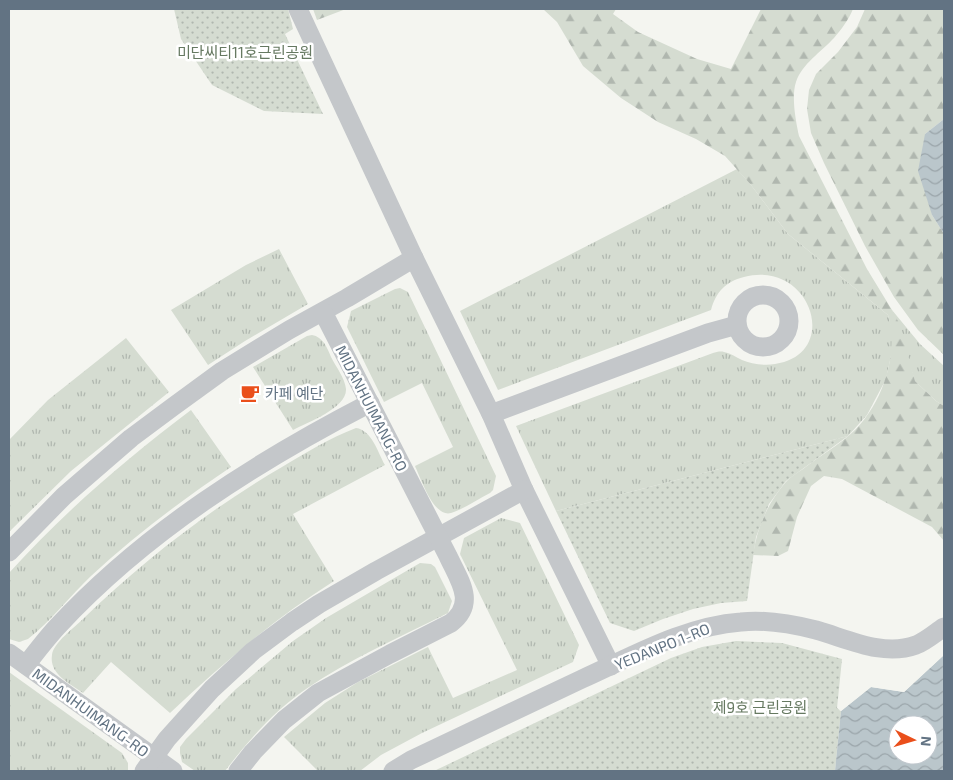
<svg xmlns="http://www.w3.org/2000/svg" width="953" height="780" viewBox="0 0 953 780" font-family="'Exo 2','Noto Sans KR',sans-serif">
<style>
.grass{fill:url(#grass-tufts)}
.forest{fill:url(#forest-firs)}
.park{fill:url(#park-dots)}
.water{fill:url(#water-waves);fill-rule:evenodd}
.pier{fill:#f4f5f0}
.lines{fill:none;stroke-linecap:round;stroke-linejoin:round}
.minor{stroke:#c4c7ca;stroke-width:19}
.labels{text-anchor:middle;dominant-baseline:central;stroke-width:5;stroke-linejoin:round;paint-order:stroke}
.park-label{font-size:15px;fill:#667961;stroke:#fff}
.poi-label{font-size:15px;fill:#627383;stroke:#fff;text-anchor:start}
.street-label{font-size:15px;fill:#627383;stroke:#fff}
</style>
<defs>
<pattern id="grass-tufts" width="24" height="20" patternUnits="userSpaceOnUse" patternTransform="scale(1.25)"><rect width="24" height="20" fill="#d5dcd1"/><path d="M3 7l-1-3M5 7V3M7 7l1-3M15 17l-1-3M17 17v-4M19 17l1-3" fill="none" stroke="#b0b7af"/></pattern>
<pattern id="forest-firs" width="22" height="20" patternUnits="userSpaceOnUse" patternTransform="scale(1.25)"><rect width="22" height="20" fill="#d5dcd1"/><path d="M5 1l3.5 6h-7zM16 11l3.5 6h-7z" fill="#b0b7af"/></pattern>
<pattern id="park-dots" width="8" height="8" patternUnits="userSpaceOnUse" patternTransform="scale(1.25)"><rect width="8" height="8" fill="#d5dcd1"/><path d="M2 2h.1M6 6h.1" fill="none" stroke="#b0b7af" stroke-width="1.8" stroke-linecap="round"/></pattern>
<pattern id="water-waves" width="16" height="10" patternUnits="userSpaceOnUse" patternTransform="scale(1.25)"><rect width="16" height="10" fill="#bac6cb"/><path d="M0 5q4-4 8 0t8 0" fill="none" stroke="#9ba5aa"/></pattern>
</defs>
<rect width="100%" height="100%" fill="#f4f5f0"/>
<!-- grass -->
<g class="grass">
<path d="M737,169L751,185L788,234L888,315L892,329V351L886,379L867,415L848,436L556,511L516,426L713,353C716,352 721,351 724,352C730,353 736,357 742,360C751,364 765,366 775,364C842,354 811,259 744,277C725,282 716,292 711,310L498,390L460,311Z"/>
<polygon points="279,249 308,304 245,341 208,365 171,310 246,265"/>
<path d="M400,288L408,292L496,476L493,490L490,493C478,499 464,509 451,513C434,518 421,479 415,466L453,447L422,383L384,402L347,327L351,311L395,289Z"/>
<polygon points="892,310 920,344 944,366 944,406 936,401 915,381"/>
<path d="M312,335C323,337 327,347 331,357C336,367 345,378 346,389C347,408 308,422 293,430L253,367L307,336Z"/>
<polygon points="126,338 169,392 71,471 9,532 9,440 48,400"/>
<path d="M191,410L231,467C182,500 134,536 91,576C70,596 51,621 28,639L19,642L9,639V573C64,512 125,460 191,410Z"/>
<path d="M356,428C372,430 378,453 385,465L293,514L334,581C274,619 222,664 170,713L111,662L83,693C69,683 49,674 52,655C53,643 75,627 84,618C144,560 210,509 282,467C305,453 330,438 356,428Z"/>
<polygon points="501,518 520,523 579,645 573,662 422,733 381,755 360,771 318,771 284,737 325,703 358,682 428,647 453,698 517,670 460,554 464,538"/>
<path d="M420,563L431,564L435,567L452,601L448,613C400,637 350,659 306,689C274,711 248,741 225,771H195L182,762L180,753V747L186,739L236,689L293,641L326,618Z"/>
<polygon points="9,672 122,753 128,763 128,771 9,771"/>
</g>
<!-- forest -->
<g class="forest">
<polygon points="313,9 346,9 317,20"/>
<path d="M543,9H616L613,14L638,32L697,59L731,69L761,9H853C849,19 841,30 834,38C821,52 802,64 796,82C791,97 796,122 799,136L867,269L892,310L900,325L915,381L936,401L944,406V541L932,527L842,479L824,476L811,486L797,517L788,551L778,556L753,555C757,528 767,504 785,483C790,477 797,473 803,469C817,458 832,449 846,438C880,411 900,357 888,315L788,234L751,185L725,156L696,139L658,122L621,98L583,66L557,22Z"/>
<polygon points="865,9 944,9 944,119 925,134 932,215 944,234 944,355 918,330 894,297 865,246 824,163 811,133 807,109 809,90 816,74 838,52 857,27"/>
</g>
<!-- park -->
<g class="park">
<polygon points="174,9 288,9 293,29 285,34 323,114 264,111 212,85 181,39"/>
<polygon points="848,436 786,481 769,504 756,537 747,601 721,603 693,609 663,619 634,631 610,623 556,511"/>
<polygon points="736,641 782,643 842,659 837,708 841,711 835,771 434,771 671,658 702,647"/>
</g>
<!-- water -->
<g class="water">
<polygon points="944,119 944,234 932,215 918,171 925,134"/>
<path d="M944,655V771H835L841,711L871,687L904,692ZM898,725H928V755H898Z"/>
</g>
<!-- pier -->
<polygon class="pier" points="944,653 944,655 904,692 871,687 841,711 839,710 870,685 903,690"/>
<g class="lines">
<!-- minor -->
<g class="minor">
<polyline points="298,9 414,258"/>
<circle cx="763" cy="321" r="26"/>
<polyline points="491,414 708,333 737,325"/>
<polyline points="9,552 64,496 131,438 174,406 222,371 289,330 347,298 414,258 491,414 524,490 611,666"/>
<polyline points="9,653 173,771"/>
<path d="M26,665C36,652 46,639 57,627C145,532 256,462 370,403"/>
<polyline points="144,771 167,739 212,689 253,651 292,622 319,604 376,571 524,490"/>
<path d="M238,771L253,752L284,720L318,693L390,654L451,623C477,603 459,580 448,556L323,312"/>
<path d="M393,771L411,760C468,733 525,706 582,679C633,656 685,626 741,622C766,619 792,624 816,630C848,639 883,657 916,645C926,641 935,633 944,627"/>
</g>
</g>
<!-- icons -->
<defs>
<g id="cafe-bare" transform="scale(1.5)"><path d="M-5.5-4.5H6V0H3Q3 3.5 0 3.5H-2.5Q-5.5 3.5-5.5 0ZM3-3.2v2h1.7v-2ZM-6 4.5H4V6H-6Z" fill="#ea4f1b" stroke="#fff" stroke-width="2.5" paint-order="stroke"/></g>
</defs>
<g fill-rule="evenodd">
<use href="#cafe-bare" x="250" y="393"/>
</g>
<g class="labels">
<!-- park labels -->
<g class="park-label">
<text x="245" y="52">미단씨티11호근린공원</text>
<text x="760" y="707">제9호 근린공원</text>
</g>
<!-- poi labels -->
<g class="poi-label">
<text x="265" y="393">카페 예단</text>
</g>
<!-- street labels -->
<g class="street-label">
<text transform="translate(372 408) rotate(63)">MIDANHUIMANG-RO</text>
<text transform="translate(662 646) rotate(-22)">YEDANPO 1-RO</text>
<text transform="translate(91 712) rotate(36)">MIDANHUIMANG-RO</text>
</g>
</g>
<!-- border -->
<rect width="953" height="780" fill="none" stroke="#627383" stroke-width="20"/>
<!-- north arrow -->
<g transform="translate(913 740) rotate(95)"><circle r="24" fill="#ffffff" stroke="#c0c7cd"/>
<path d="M0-4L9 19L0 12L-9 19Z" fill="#ea4f1b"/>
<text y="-8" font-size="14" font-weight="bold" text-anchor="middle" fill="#627383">N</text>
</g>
</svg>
